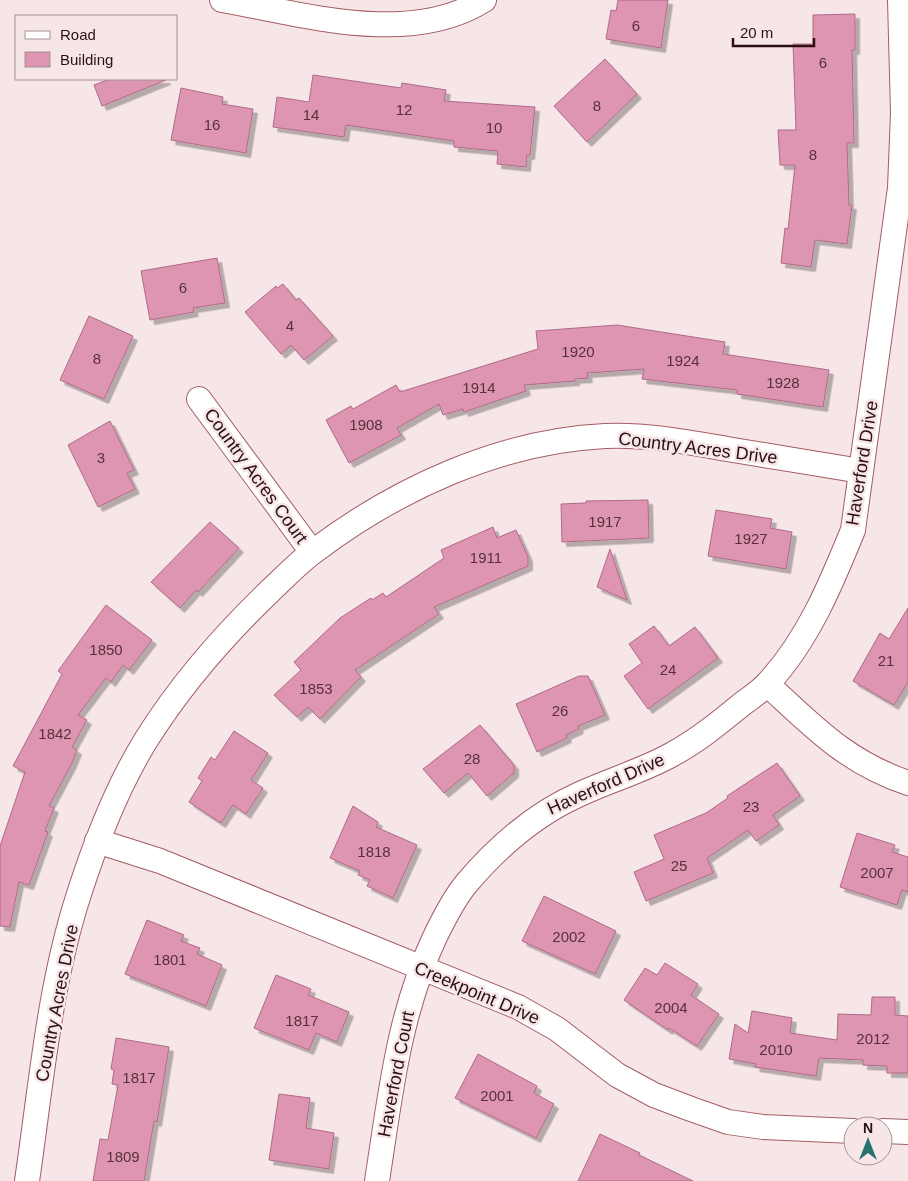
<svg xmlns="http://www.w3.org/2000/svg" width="908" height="1181" viewBox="0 0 908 1181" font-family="Arial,sans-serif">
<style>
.building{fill:#dd95b2;stroke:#ae6a86;filter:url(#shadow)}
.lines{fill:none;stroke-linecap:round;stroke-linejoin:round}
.minor-casing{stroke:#a45c64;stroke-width:26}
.minor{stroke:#fff;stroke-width:24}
.labels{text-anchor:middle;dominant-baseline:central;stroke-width:5;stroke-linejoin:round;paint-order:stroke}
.number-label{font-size:15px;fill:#58313b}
.street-label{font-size:18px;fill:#2c1013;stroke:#f7e6e7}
</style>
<defs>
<filter id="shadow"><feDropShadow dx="4.5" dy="4.5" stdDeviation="0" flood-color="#0004"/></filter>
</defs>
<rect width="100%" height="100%" fill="#f7e6e7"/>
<!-- building -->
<g class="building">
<polygon points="618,0 668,0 661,48 606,39 611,10 616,11"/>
<polygon points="855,14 855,50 852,50 854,143 847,143 849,205 852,205 847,244 815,240 811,267 781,263 785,228 788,229 795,165 780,165 778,130 796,130 793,44 813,44 813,15"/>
<polygon points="605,59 637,94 587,142 554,106"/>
<polygon points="313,75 401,88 402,83 446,90 444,101 535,107 530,155 527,155 526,167 497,164 498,151 454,147 454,141 346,125 344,137 273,127 277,97 309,102"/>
<polygon points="110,79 166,79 166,80 102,106 94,85"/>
<polygon points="181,88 223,97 222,104 253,109 246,153 171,140"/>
<polygon points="217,258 225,303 193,308 194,312 150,320 141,271"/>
<polygon points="283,284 296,300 299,298 333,336 304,360 291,345 281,354 245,312 276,286 277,288"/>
<polygon points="89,316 133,336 104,399 60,380"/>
<polygon points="617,325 725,342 723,354 829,370 823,407 737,394 737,390 642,379 644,369 587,373 588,378 575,379 575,381 524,385 526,391 464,412 463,409 443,415 439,404 397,428 401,435 349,463 326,420 351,406 353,409 396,385 400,392 538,349 536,331"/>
<polygon points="110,421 134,470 127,473 135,489 98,507 68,445"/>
<polygon points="648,500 649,538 562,542 561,504 586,503 586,501"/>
<polygon points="716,510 772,519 770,528 792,532 786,569 708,556"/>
<polygon points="210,522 239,548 198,592 196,590 180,608 151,582"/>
<polygon points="493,527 497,538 516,530 528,557 528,566 434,607 439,614 355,670 361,677 320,719 308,707 297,717 274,695 301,670 294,662 340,618 371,598 372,600 383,593 386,597 444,558 441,550"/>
<polygon points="610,549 627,600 597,587"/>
<polygon points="106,605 152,640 129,670 123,665 111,682 106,678 78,715 87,720 72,747 77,750 72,763 49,806 54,808 45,831 48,832 29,885 19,882 10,927 0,926 0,846 25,772 13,766 62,674 58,671"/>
<polygon points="908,608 908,682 894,705 853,681 880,633 889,639"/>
<polygon points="654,626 669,646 695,627 718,658 648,709 624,676 642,663 629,644"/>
<polygon points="579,676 588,676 605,715 578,726 579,729 566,735 567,738 537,752 516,704"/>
<polygon points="480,725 514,765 514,773 487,796 468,773 444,793 423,769"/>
<polygon points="234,731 268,753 251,780 263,788 246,814 233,805 221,823 189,802 202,781 198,778 211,757 215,760"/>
<polygon points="777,763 800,796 773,815 779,825 756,841 748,830 707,858 713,873 646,901 634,872 664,859 654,835 706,813 728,798 727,796"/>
<polygon points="353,806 378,822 376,827 417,845 393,898 367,886 370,880 358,875 360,871 330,858"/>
<polygon points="857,833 895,845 892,852 908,857 908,892 902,890 897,905 840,887"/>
<polygon points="544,896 616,931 595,974 522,941"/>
<polygon points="147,920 184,935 181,941 200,948 197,954 222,965 206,1006 125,974"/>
<polygon points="665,963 698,984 691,995 719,1014 697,1046 669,1028 668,1030 624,1000 645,968 657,975"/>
<polygon points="276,975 311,989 308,995 349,1012 337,1042 316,1033 309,1050 254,1028"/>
<polygon points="872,997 895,997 895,1015 908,1016 908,1073 887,1073 887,1066 863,1065 863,1060 819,1058 816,1076 755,1067 756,1064 729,1059 735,1024 748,1033 752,1011 792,1018 790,1033 837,1040 838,1014 871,1015"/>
<polygon points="116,1038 169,1047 157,1122 154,1121 144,1181 93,1181 100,1139 108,1140 118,1085 112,1084 114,1070 111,1069"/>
<polygon points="478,1054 537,1086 534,1093 554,1104 536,1138 455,1098"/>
<polygon points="279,1094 310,1098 306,1128 334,1133 329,1169 269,1160"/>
<polygon points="600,1134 640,1153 639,1155 693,1181 578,1181"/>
</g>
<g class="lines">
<!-- minor casing -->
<g class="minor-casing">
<g id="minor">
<path d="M222,0C303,14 409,47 484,0"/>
<polyline points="199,399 312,552"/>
<path d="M767,684C814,727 846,762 908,783"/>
<polyline points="97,841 160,861 518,1007 557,1029 617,1075 654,1095 691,1109 728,1122 763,1127 853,1131"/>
<polyline points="883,1131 908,1132"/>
<path d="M27,1181C41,1086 49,986 79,894C96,841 117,787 146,740C181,684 223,636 270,591C284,578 298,563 313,552C396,489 500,441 605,436C645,434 687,442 727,449C772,456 816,464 861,471"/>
<path d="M377,1181C390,1098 398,1016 434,939C443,920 453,900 466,884C498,846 535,814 580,794C610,780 642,771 671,755C697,741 719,723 741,705C750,698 760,692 768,683C808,640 831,584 853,530L900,188L903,113L900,0"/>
</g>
</g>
<!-- minor -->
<use href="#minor" class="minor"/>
</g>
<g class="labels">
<!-- number labels -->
<g class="number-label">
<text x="636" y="25">6</text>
<text x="823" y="62">6</text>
<text x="597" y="105">8</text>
<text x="404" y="109">12</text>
<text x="311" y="114">14</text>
<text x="212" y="124">16</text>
<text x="494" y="127">10</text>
<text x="813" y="154">8</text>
<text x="183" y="287">6</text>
<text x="290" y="325">4</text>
<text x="578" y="351">1920</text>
<text x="97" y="358">8</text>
<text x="683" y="360">1924</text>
<text x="783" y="382">1928</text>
<text x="479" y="387">1914</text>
<text x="366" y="424">1908</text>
<text x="101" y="457">3</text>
<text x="605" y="521">1917</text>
<text x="751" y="538">1927</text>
<text x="486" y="557">1911</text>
<text x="106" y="649">1850</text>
<text x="886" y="660">21</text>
<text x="668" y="669">24</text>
<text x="316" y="688">1853</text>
<text x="560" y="710">26</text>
<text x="55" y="733">1842</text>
<text x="472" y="758">28</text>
<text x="751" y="806">23</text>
<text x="374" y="851">1818</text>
<text x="679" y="865">25</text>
<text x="877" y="872">2007</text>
<text x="569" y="936">2002</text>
<text x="170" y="959">1801</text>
<text x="671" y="1007">2004</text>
<text x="302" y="1020">1817</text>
<text x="873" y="1038">2012</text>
<text x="776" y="1049">2010</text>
<text x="139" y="1077">1817</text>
<text x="497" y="1095">2001</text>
<text x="123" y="1156">1809</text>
</g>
<!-- street labels -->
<g class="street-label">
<text transform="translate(698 448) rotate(7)">Country Acres Drive</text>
<text transform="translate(862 463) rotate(-81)">Haverford Drive</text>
<text transform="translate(256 476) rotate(54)">Country Acres Court</text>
<text transform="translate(606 784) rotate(-24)">Haverford Drive</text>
<text transform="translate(477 993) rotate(23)">Creekpoint Drive</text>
<text transform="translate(57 1003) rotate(-79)">Country Acres Drive</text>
<text transform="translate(396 1074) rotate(-79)">Haverford Court</text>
</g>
</g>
<!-- legend -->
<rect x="15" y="15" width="162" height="65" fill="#f7e6e7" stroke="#a69092"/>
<rect x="25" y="31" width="25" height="8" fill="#ffffff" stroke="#a69092"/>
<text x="60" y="40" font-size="15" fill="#2c1013">Road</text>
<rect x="25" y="52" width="25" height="15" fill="#dd95b2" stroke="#a69092"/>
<text x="60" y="65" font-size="15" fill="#2c1013">Building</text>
<!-- north arrow -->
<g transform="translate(868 1141)"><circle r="24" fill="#f7e6e7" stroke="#a69092"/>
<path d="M0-4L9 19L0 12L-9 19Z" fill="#287371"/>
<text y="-8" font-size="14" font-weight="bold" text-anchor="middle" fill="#2c1013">N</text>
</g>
<!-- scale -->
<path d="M733 38v8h81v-8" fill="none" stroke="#2c1013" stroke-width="2.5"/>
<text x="740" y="38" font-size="15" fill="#2c1013" stroke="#f7e6e7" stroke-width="4" paint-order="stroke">20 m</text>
</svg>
